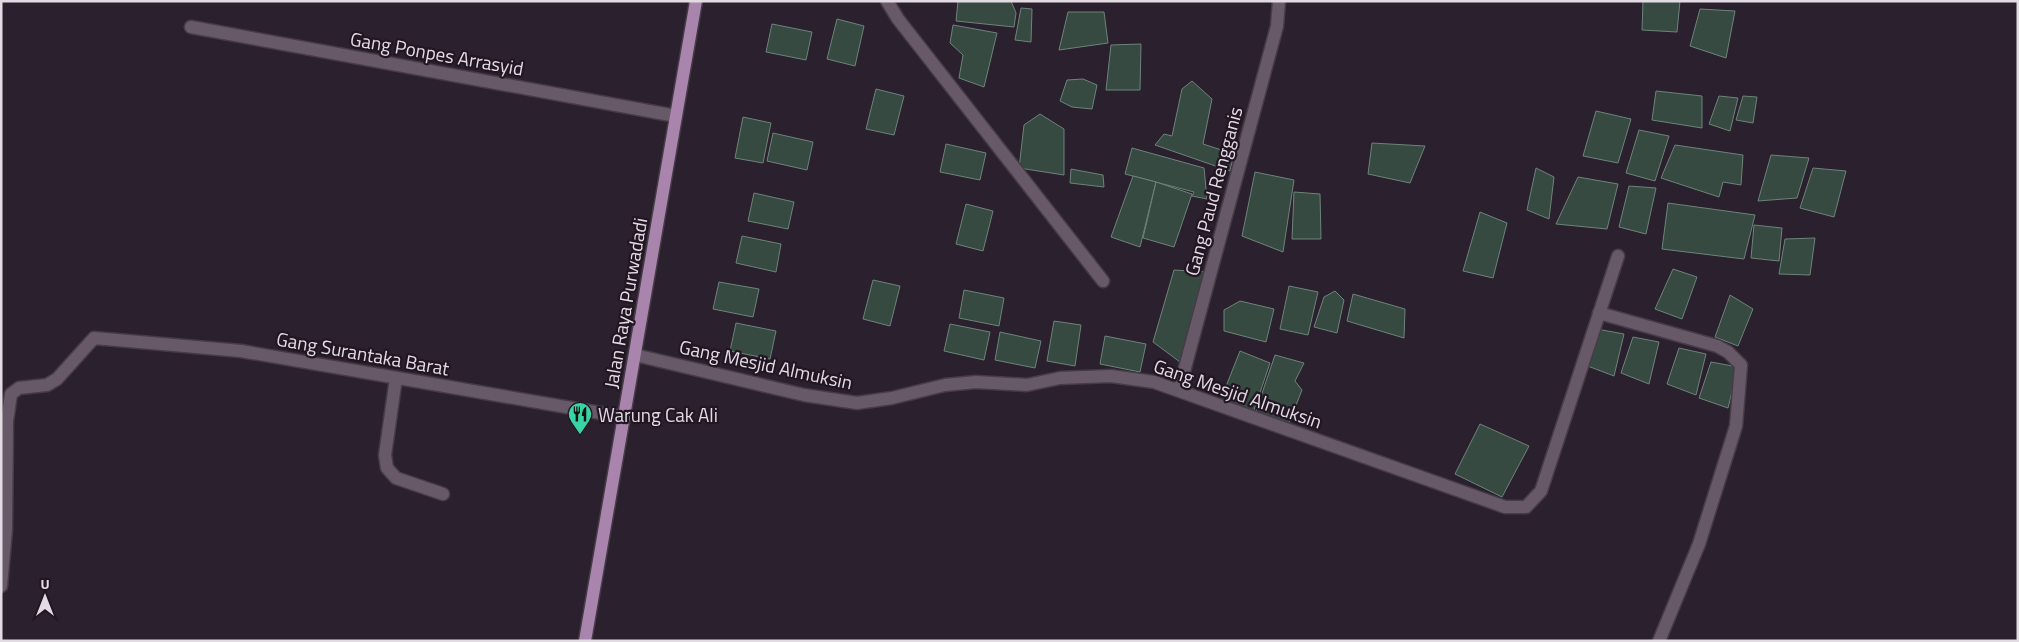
<svg xmlns="http://www.w3.org/2000/svg" width="2019" height="642" viewBox="0 0 2019 642" font-family="'Titillium Web',sans-serif">
<style>
.building{fill:#364a42;stroke:#6d837a}
.lines{fill:none;stroke-linecap:round;stroke-linejoin:round}
.minor-casing{stroke:#463b47;stroke-width:15}
.major-casing{stroke:#463b47;stroke-width:15}
.minor{stroke:#675968;stroke-width:12}
.major{stroke:#a985ad;stroke-width:12}
.labels{text-anchor:middle;dominant-baseline:central;stroke-width:4.5;stroke-linejoin:round;paint-order:stroke}
.street-label{font-size:19px;fill:#e3dbe4;stroke:#221623}
.poi-label{font-size:19px;fill:#e3dbe4;stroke:#221623;text-anchor:start}
</style>
<rect width="100%" height="100%" fill="#2b202d"/>
<!-- building -->
<g class="building">
<polygon points="958,1 1011,1 1016,13 1014,27 956,21"/>
<polygon points="1643,1 1680,1 1677,32 1642,30"/>
<polygon points="1021,8 1032,9 1031,42 1015,40"/>
<polygon points="1700,9 1735,11 1726,58 1690,46"/>
<polygon points="1068,12 1104,12 1108,43 1059,50"/>
<polygon points="837,19 864,26 855,66 827,59"/>
<polygon points="772,24 812,32 806,60 766,52"/>
<polygon points="953,25 997,33 984,87 959,78 963,55 950,43"/>
<polygon points="1141,44 1140,90 1106,90 1111,45"/>
<polygon points="1083,79 1097,85 1092,109 1072,107 1060,101 1067,80"/>
<polygon points="1192,81 1212,99 1203,144 1234,154 1230,171 1155,145 1164,134 1172,136 1182,89"/>
<polygon points="876,89 904,96 894,135 866,129"/>
<polygon points="1656,91 1702,96 1702,128 1652,120"/>
<polygon points="1719,96 1738,98 1730,131 1709,124"/>
<polygon points="1743,96 1757,97 1753,123 1736,120"/>
<polygon points="1596,111 1631,119 1618,163 1583,156"/>
<polygon points="1040,114 1064,129 1064,175 1019,168 1024,125"/>
<polygon points="743,117 771,123 763,163 735,158"/>
<polygon points="1639,130 1669,136 1655,181 1626,173"/>
<polygon points="773,133 813,142 807,170 767,161"/>
<polygon points="1372,143 1425,146 1410,183 1368,174"/>
<polygon points="946,144 986,153 980,180 940,172"/>
<polygon points="1675,145 1743,155 1741,185 1723,182 1719,197 1661,178"/>
<polygon points="1132,148 1204,168 1207,199 1192,196 1194,192 1125,174"/>
<polygon points="1771,155 1809,158 1797,198 1758,201"/>
<polygon points="1536,168 1554,177 1549,219 1527,210"/>
<polygon points="1813,168 1846,171 1834,217 1800,208"/>
<polygon points="1071,169 1103,175 1104,187 1070,183"/>
<polygon points="1255,172 1294,180 1283,252 1242,236"/>
<polygon points="1133,176 1156,182 1140,247 1111,237"/>
<polygon points="1578,177 1618,184 1607,229 1556,224"/>
<polygon points="1156,182 1192,194 1174,247 1143,238"/>
<polygon points="1629,186 1656,188 1646,234 1619,227"/>
<polygon points="1294,192 1320,194 1321,239 1292,239"/>
<polygon points="754,193 794,202 788,229 748,221"/>
<polygon points="1668,203 1755,215 1744,259 1662,249"/>
<polygon points="966,204 993,211 983,251 956,244"/>
<polygon points="1480,212 1507,223 1493,278 1463,271"/>
<polygon points="1754,225 1782,228 1779,261 1751,258"/>
<polygon points="742,236 781,244 776,272 736,263"/>
<polygon points="1815,238 1810,275 1779,274 1785,239"/>
<polygon points="1673,269 1697,277 1682,319 1655,309"/>
<polygon points="1174,270 1207,272 1180,362 1153,342"/>
<polygon points="873,280 900,286 890,326 863,319"/>
<polygon points="719,282 759,289 753,317 713,309"/>
<polygon points="1289,286 1318,292 1308,335 1280,329"/>
<polygon points="964,290 1004,298 999,326 959,318"/>
<polygon points="1335,291 1344,300 1337,333 1314,327 1324,297"/>
<polygon points="1353,294 1405,309 1404,338 1347,321"/>
<polygon points="1730,295 1753,309 1738,346 1715,337"/>
<polygon points="1240,301 1274,309 1266,342 1224,331 1224,310"/>
<polygon points="1054,321 1081,325 1075,366 1047,361"/>
<polygon points="736,323 776,331 770,359 730,351"/>
<polygon points="950,324 990,332 984,360 944,351"/>
<polygon points="1597,329 1624,334 1614,376 1585,365"/>
<polygon points="1000,332 1041,341 1035,368 995,360"/>
<polygon points="1105,336 1146,344 1140,372 1100,364"/>
<polygon points="1633,337 1659,342 1649,384 1621,373"/>
<polygon points="1679,348 1706,354 1696,395 1667,384"/>
<polygon points="1240,351 1270,363 1253,413 1221,399"/>
<polygon points="1275,355 1304,363 1295,381 1302,390 1287,428 1255,414"/>
<polygon points="1711,362 1738,367 1728,408 1699,398"/>
<polygon points="1480,424 1529,446 1502,497 1455,474"/>
</g>
<g class="lines">
<!-- minor casing -->
<g class="minor-casing">
<g id="minor">
<polyline points="887,1 898,19 1103,281"/>
<polyline points="191,27 676,116"/>
<polyline points="1599,313 1717,346 1728,352 1741,365 1736,426 1699,544 1659,641"/>
<polyline points="635,355 804,395 857,403 892,398 945,385 976,382 1027,385 1060,378 1111,376 1154,382 1505,507 1526,507 1541,491 1618,256"/>
<polyline points="396,378 385,455 387,468 396,478 443,494"/>
<polyline points="1179,390 1277,26 1279,1"/>
<polyline points="1,586 6,529 7,421 11,394 19,388 47,385 57,379 94,338 241,351 624,417"/>
</g>
</g>
<!-- major casing -->
<g class="major-casing">
<polyline id="major" points="585,641 696,1"/>
</g>
<!-- minor -->
<use href="#minor" class="minor"/>
<!-- major -->
<use href="#major" class="major"/>
</g>
<!-- icons -->
<defs>
<g id="restaurant-pin" transform="scale(1.25)"><path d="M0 17L-7.5 6A9.5 9.5 0 1 1 7.5 6Z" fill="#39d4a5" stroke="#221623"/><path d="M-5-6h1v4h1v-4h1v4h1v-4h1v5L-1.5 .5V6h-2V.5L-5-1ZM5-6V6H3V1.5H1.5Q1.5-4 5-6Z" fill="#111"/></g>
</defs>
<g fill-rule="evenodd">
<use href="#restaurant-pin" x="580" y="414"/>
</g>
<g class="labels">
<!-- street labels -->
<g class="street-label">
<text transform="translate(437 53) rotate(10)">Gang Ponpes Arrasyid</text>
<text transform="translate(1213 191) rotate(-75)">Gang Paud Rengganis</text>
<text transform="translate(625 303) rotate(-80)">Jalan Raya Purwadadi</text>
<text transform="translate(363 353) rotate(10)">Gang Surantaka Barat</text>
<text transform="translate(766 364) rotate(12)">Gang Mesjid Almuksin</text>
<text transform="translate(1238 393) rotate(19)">Gang Mesjid Almuksin</text>
</g>
<!-- poi labels -->
<g class="poi-label">
<text x="598" y="414">Warung Cak Ali</text>
</g>
</g>
<!-- border -->
<rect width="2019" height="642" fill="none" stroke="#e3dbe4" stroke-width="5"/>
<!-- north arrow -->
<g transform="translate(45 597)" stroke="#221623" stroke-width="4" paint-order="stroke">
<path d="M0-4L9 19L0 12L-9 19Z" fill="#e3dbe4"/>
<text y="-8" font-size="14" font-weight="bold" text-anchor="middle" fill="#e3dbe4">U</text>
</g>
</svg>
